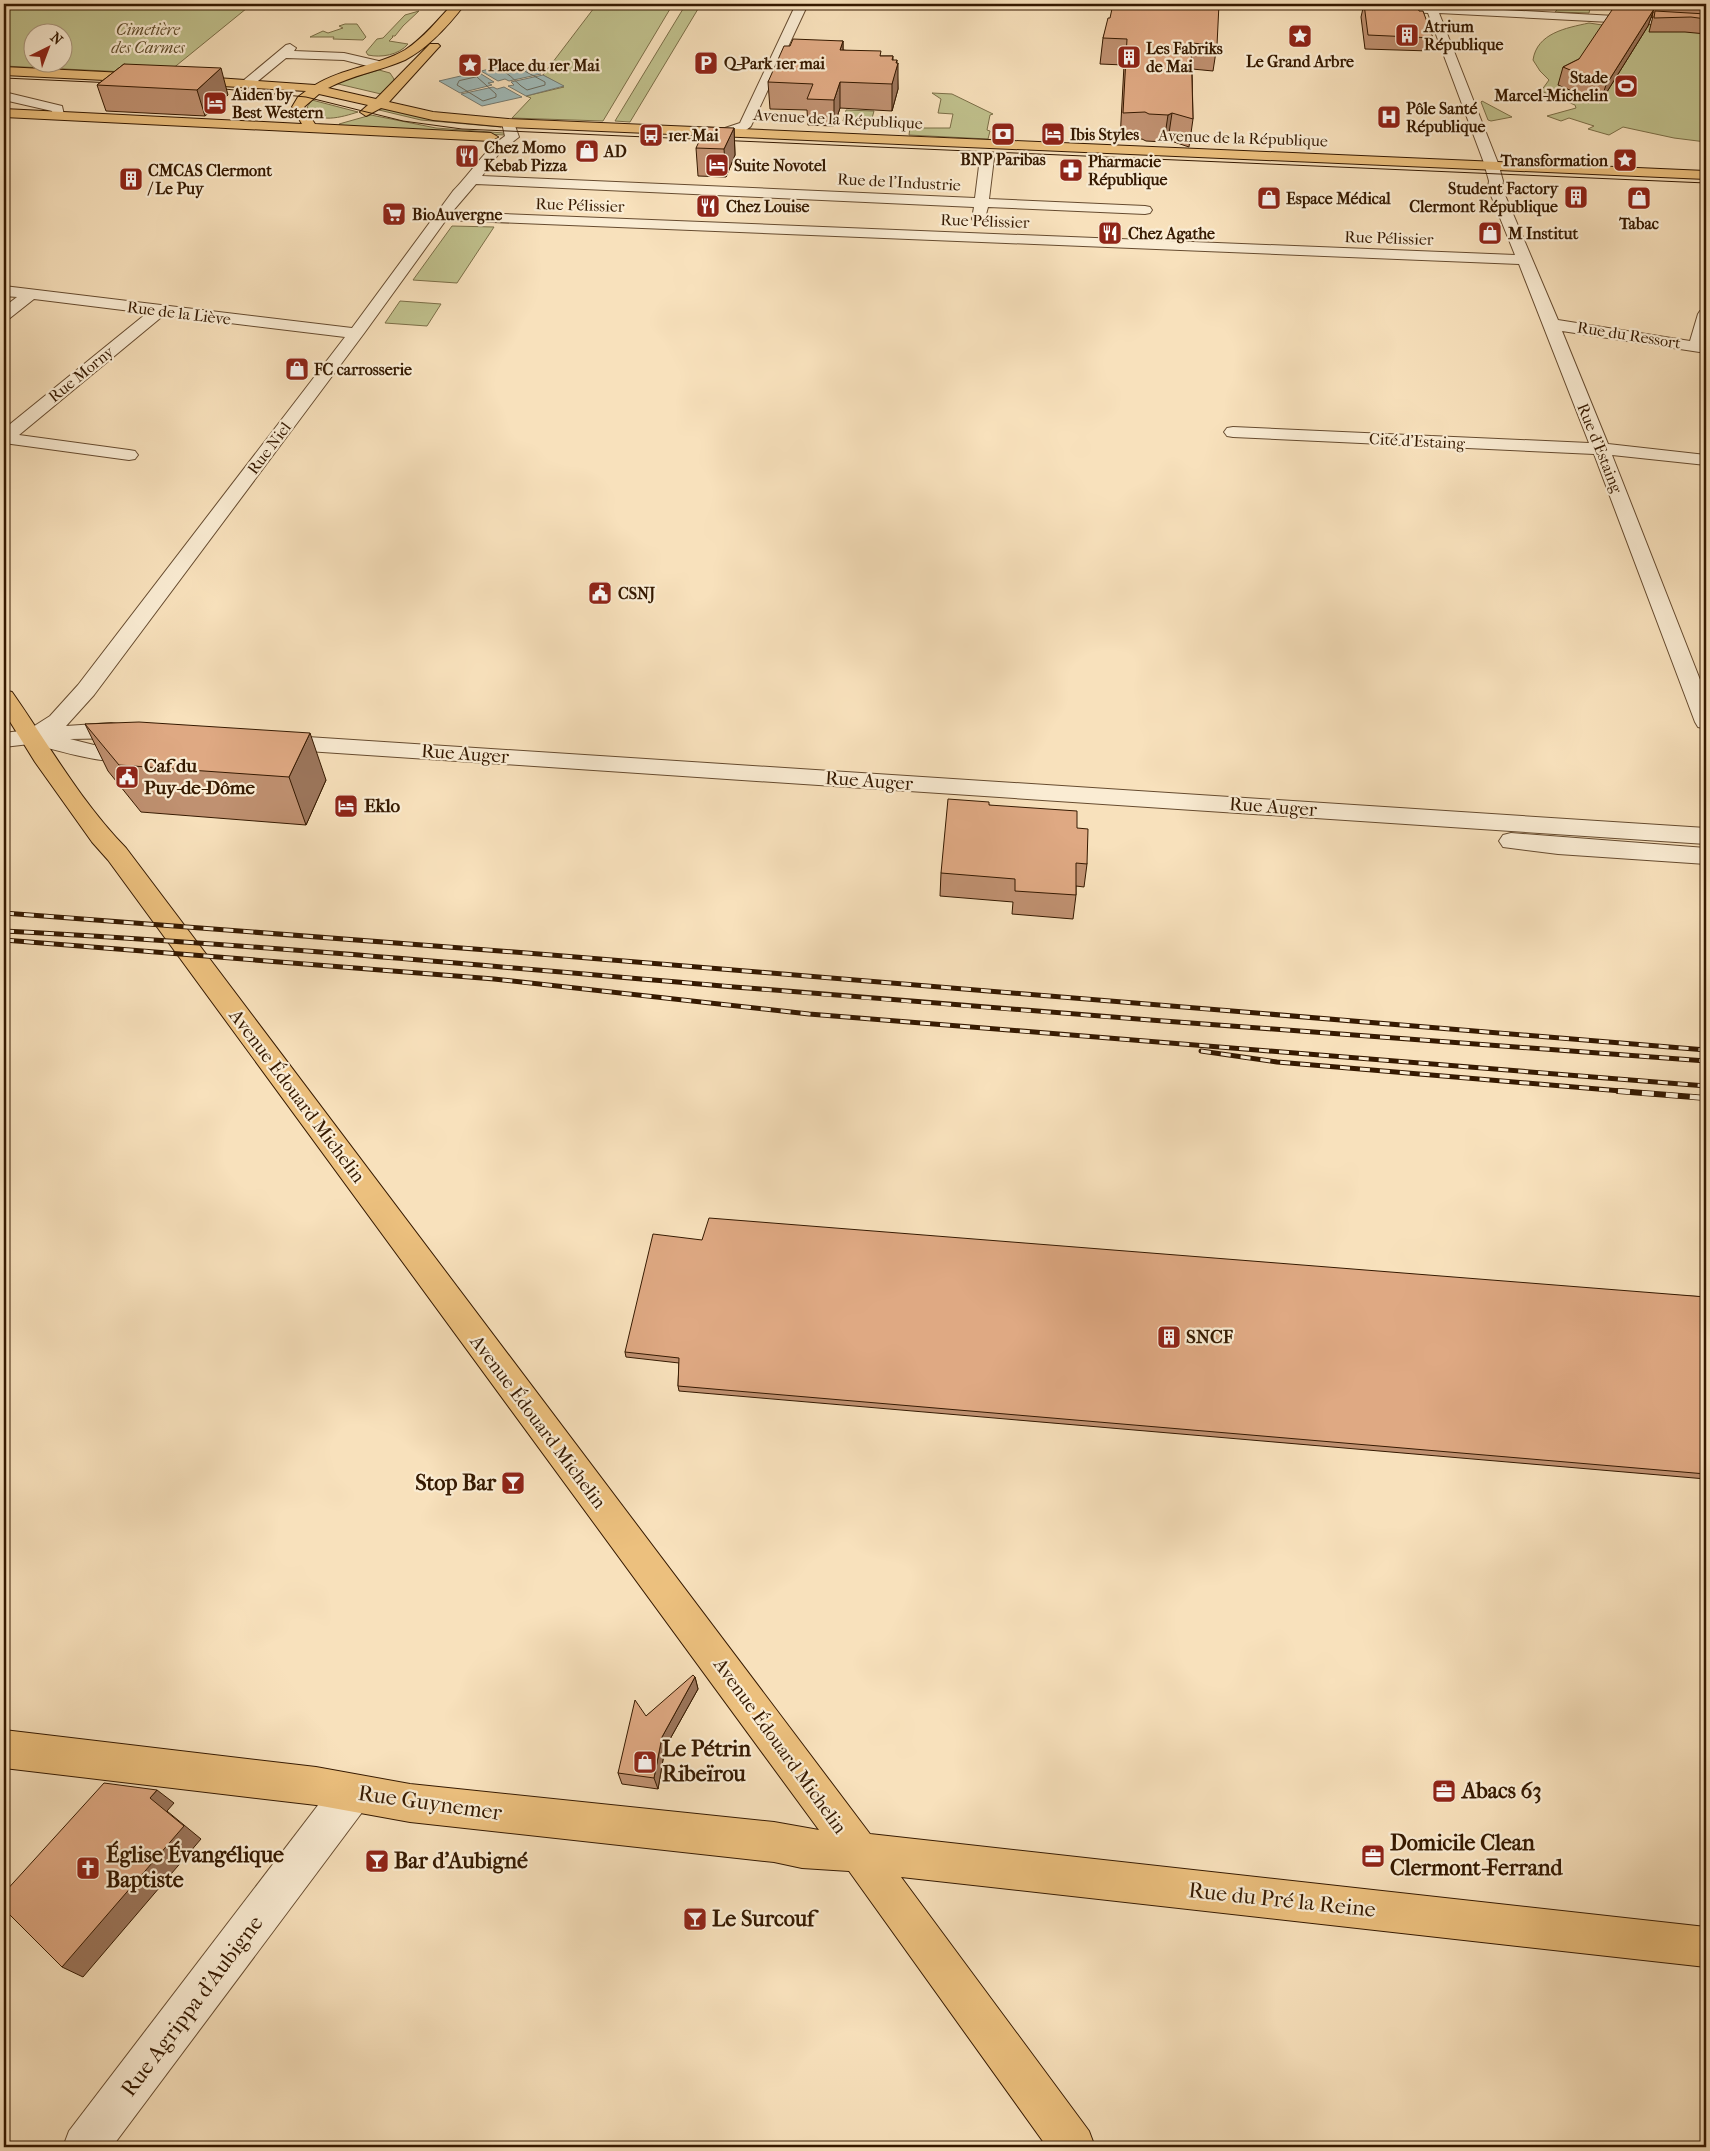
<svg xmlns="http://www.w3.org/2000/svg" width="1710" height="2151" viewBox="0 0 1710 2151" font-family="'IM FELL French Canon',serif">
<style>
.green{fill:#c1c28e;stroke:#7b6e47;fill-rule:evenodd}
.water{fill:#a0bbba;stroke:#757a70}
.lines{fill:none;stroke-linecap:round;stroke-linejoin:round}
.shore{stroke:#6a6a5d;stroke-width:1}
.minor-casing{stroke:#664b2f;stroke-width:2}
.major-casing{stroke:#351900;stroke-width:2}
.minor{fill:#faecd3;fill-rule:evenodd}
.major{fill:#ecc07e;fill-rule:evenodd}
.tram{stroke:#351900;stroke-width:1}
.rail-far1-casing{stroke:#351900;stroke-width:5}
.rail-casing{stroke:#351900;stroke-width:6}
.rail-far1{stroke:#faecd3;stroke-width:3;stroke-dasharray:10;stroke-linecap:butt}
.rail{stroke:#faecd3;stroke-width:4.5;stroke-dasharray:12;stroke-linecap:butt}
.wall{fill:#c09171;stroke:#351900}
.shaded-wall{fill:#9c765c;stroke:#351900}
.building{fill:#dfa983;stroke:#351900}
.labels{text-anchor:middle;dominant-baseline:central;stroke-width:4.5;stroke-linejoin:round;paint-order:stroke}
.far-poi-label{font-size:16px;font-weight:bold;fill:#351900;stroke:#faecd3;text-anchor:start}
.far-park-label{font-size:16px;font-style:italic;fill:#5f4c2b;stroke:#faecd3}
.far-street-label{font-size:16px;fill:#351900;stroke:#faecd3}
.street-label{font-size:19px;fill:#351900;stroke:#faecd3}
.poi-label{font-size:19px;font-weight:bold;fill:#351900;stroke:#faecd3;text-anchor:start}
.near-poi-label{font-size:22px;font-weight:bold;fill:#351900;stroke:#faecd3;text-anchor:start}
.near-street-label{font-size:22px;fill:#351900;stroke:#faecd3}
</style>
<rect width="100%" height="100%" fill="#f8e1bc"/>
<filter id="stains"><feTurbulence type="fractalNoise" baseFrequency=".004" numOctaves="4"/><feColorMatrix values="0 0 0 0 .2 0 0 0 0 .09 0 0 0 0 .02 0 0 0 .5 -.17"/></filter>
<radialGradient id="worn" r=".72"><stop offset=".6" stop-color="#630" stop-opacity="0"/><stop offset="1" stop-color="#630" stop-opacity=".3"/></radialGradient>
<!-- green -->
<g class="green">
<path d="M4,4H252L166,74L4,66ZM32,32H62V62H32Z"/>
<polygon points="597,4 673,4 603,121 512,118 531,98 526,96 564,87 543,75"/>
<polygon points="686,4 701,4 630,122 615,121"/>
<polygon points="1562,4 1591,4 1589,13 1555,12"/>
<path d="M419,11L403,26L395,36H392L393,37L389,41L408,44C399,55 381,58 368,55L366,52L377,39L383,38L405,15Z"/>
<path d="M1589,23L1609,26L1634,23L1706,25V142L1674,138L1623,127L1609,135L1588,129L1594,126L1569,118L1561,121L1547,116L1576,108L1575,105L1541,91L1549,80L1540,71L1533,60C1537,33 1566,28 1589,23Z"/>
<polygon points="345,24 357,24 366,37 363,40 333,39 334,37 310,37 323,31 328,33 343,28 339,26"/>
<polygon points="379,70 390,73 394,79 393,83 381,94 334,83"/>
<polygon points="932,93 952,94 993,114 990,115 987,130 990,131 988,139 909,135 910,128 950,128 953,114 938,113 941,99"/>
<path d="M312,100L358,112C342,117 317,125 307,107Z"/>
<polygon points="1482,101 1512,117 1491,121 1488,120 1481,102"/>
<polygon points="385,107 498,125 501,127 421,120 379,110"/>
<polygon points="846,110 874,111 871,122 843,121"/>
<polygon points="371,115 436,128 504,133 504,135 340,126 339,124"/>
<polygon points="452,226 494,227 457,283 413,280"/>
<polygon points="400,301 441,304 427,326 385,323"/>
</g>
<!-- water -->
<g class="water">
<polygon points="519,62 541,74 509,81 505,79 498,81 481,71"/>
<polygon points="478,72 494,82 488,83 492,85 460,93 439,81"/>
<polygon points="543,75 564,86 526,96 508,86 514,85 511,82"/>
<polygon points="493,87 497,89 504,87 522,97 482,106 461,94"/>
</g>
<g class="lines">
<!-- shore -->
<g class="shore">
<path d="M519,68L545,82V85L527,90C518,85 514,78 505,72Z"/>
<polygon points="477,77 496,94 496,97 483,101 457,85 459,81"/>
</g>
<!-- minor casing -->
<g class="minor-casing">
<g id="minor">
<path d="M796,4H808L751,126C746,132 731,137 722,135L720,132L722,129L740,123Z"/>
<path d="M1326,4L1432,6L1706,21V27L1439,13L1498,163L1503,181L1502,188L1558,320L1690,341L1698,314L1700,311L1706,309V353L1562,331L1608,444L1706,455V465L1612,455L1706,695V729L1698,727L1695,722L1594,454L1233,437L1227,436L1224,432L1227,428L1233,427L1589,443L1519,264L446,220L365,332L94,695L66,726L111,723L134,726L137,731L134,736L126,738L70,739L94,745L144,749L147,754L144,759C113,767 71,754 40,746L38,743L4,747V733L28,730L50,716L78,685L345,337L164,315L19,435L129,450L135,451L138,455L135,459L129,460L4,443V429L147,313L34,299L10,318L4,320V307L17,297L4,296V286L352,328L453,191C471,173 484,150 505,136L502,123L508,119L514,123L519,137L501,151L482,176L975,198L980,158L987,154L994,158L989,199L1145,206L1150,207L1152,210L1150,213L1145,214L988,207L984,222H974L972,219L974,207L476,184L452,212L1515,255L1488,188L1489,181L1484,163L1428,13L1331,7Z"/>
<polygon points="290,44 296,48 294,51 344,53 383,62 385,65 379,69 344,60 286,58 252,86 244,86 242,83 244,80 286,45"/>
<polygon points="4,92 62,106 64,115 63,118 53,118 52,111 4,100"/>
<polygon points="277,735 1706,828 1706,844 277,749 269,747 266,742 269,737"/>
<polygon points="1511,833 1706,848 1706,864 1558,854 1503,847 1499,841 1503,835"/>
<polygon points="352,1774 366,1779 371,1793 366,1807 112,2147 63,2147 69,2131 338,1779"/>
</g>
</g>
<!-- major casing -->
<g class="major-casing">
<g id="major">
<path d="M453,4H465C449,25 428,48 405,60C380,71 352,75 328,88L376,99L430,44H438L440,46L438,48L389,102L433,112L508,119L1706,171V179L508,127L433,120L381,108L366,116L360,112L368,105L319,94L304,107L315,124L491,133L498,137L491,141L4,117V109L302,124L292,107L298,97L306,91L188,84L182,80L188,76L315,85C343,68 377,66 405,50C424,38 438,19 453,4Z"/>
<polygon points="4,67 145,74 151,78 145,82 4,75"/>
<path d="M4,690L12,692C49,745 81,802 126,848L870,1834L1706,1927V1967L901,1877L1089,2131L1095,2147H1047L849,1871L802,1868L774,1862L410,1822L316,1805L4,1768V1730L316,1767L410,1784L774,1822L819,1830L108,860L92,842L35,762L4,712Z"/>
</g>
</g>
<!-- minor -->
<use href="#minor" class="minor"/>
<!-- major -->
<use href="#major" class="major"/>
<!-- tram -->
<g class="tram">
<polyline points="4,78 114,83"/>
<polyline points="214,88 306,97 403,121 462,129 1706,183"/>
</g>
<!-- rail-far1 casing -->
<g class="rail-far1-casing">
<g id="rail-far1">
<polyline points="4,913 527,953 1706,1050"/>
<path d="M4,931C252,944 500,967 748,988C1067,1015 1387,1037 1706,1061"/>
<polyline points="4,940 494,979 809,1014 1706,1086"/>
<polyline points="1201,1051 1277,1062 1633,1092"/>
</g>
</g>
<!-- rail casing -->
<g class="rail-casing">
<polyline id="rail" points="1618,1091 1706,1098"/>
</g>
<!-- rail-far1 -->
<use href="#rail-far1" class="rail-far1"/>
<!-- rail -->
<use href="#rail" class="rail"/>
</g>
<!-- wall -->
<g class="wall">
<polygon points="1364,4 1433,38 1430,51 1365,49 1361,17"/>
<polygon points="1655,4 1706,4 1706,34 1685,32 1649,32 1653,16 1652,16 1653,12 1648,26 1600,103 1558,85 1563,67 1579,59 1654,9"/>
<polygon points="1110,18 1217,45 1213,71 1192,69 1193,119 1189,147 1168,140 1164,142 1146,141 1142,139 1120,140 1124,65 1100,64 1103,38"/>
<polygon points="843,41 843,50 881,56 893,56 893,60 897,63 898,89 892,111 840,108 834,126 808,125 807,110 770,109 768,82 790,46"/>
<polygon points="124,64 228,95 205,116 106,111 97,85"/>
<polygon points="734,128 735,155 726,177 698,176 696,148"/>
<polygon points="85,724 326,780 306,825 141,812 108,771"/>
<polygon points="989,805 1077,828 1087,864 1084,887 1076,886 1076,895 1073,919 1012,914 1013,902 940,896 941,873"/>
<polygon points="702,1240 1706,1297 1706,1479 679,1391 678,1386 679,1363 626,1357 625,1352"/>
<polygon points="695,1677 698,1689 665,1748 658,1789 622,1784 618,1773 646,1716"/>
</g>
<!-- shaded-wall -->
<g class="shaded-wall">
<polygon points="1654,9 1648,26 1600,103 1606,85"/>
<polygon points="843,41 843,66 840,50"/>
<polygon points="897,60 896,70 898,63 898,89 892,111 892,84"/>
<polygon points="221,68 228,95 205,116 197,90"/>
<polygon points="840,82 840,108 834,126 834,100"/>
<polygon points="1172,113 1168,140 1164,142 1168,115"/>
<polygon points="734,128 735,155 726,177 724,149"/>
<polygon points="310,733 326,780 306,825 289,777"/>
<polygon points="4,784 8,791 4,796"/>
<polygon points="695,1677 698,1689 665,1748 658,1789 654,1778 662,1737"/>
<polygon points="157,1790 174,1803 167,1811 201,1839 83,1977 62,1967 150,1798"/>
</g>
<!-- building -->
<g class="building">
<polygon points="1113,4 1219,4 1217,45 1191,43 1193,119 1172,113 1168,115 1149,114 1145,112 1123,113 1127,39 1103,38 1108,18 1110,18"/>
<polygon points="1364,4 1418,7 1419,11 1423,11 1433,38 1368,35"/>
<polygon points="1614,7 1654,9 1606,85 1563,67 1579,59"/>
<polygon points="1655,11 1706,14 1706,19 1691,17 1654,18"/>
<polygon points="793,39 843,41 840,50 881,51 880,56 893,56 892,60 897,60 896,63 898,63 892,84 840,82 834,100 807,99 813,84 768,82 784,46 790,46"/>
<polygon points="124,64 221,68 197,90 97,85"/>
<polygon points="706,127 734,128 724,149 696,148"/>
<polygon points="139,722 310,733 289,777 119,765 85,724"/>
<polygon points="948,799 989,802 989,805 1077,811 1077,828 1088,829 1087,864 1076,863 1076,895 1015,891 1015,879 941,873"/>
<polygon points="709,1218 1706,1297 1706,1474 678,1386 679,1358 625,1352 653,1234 702,1240"/>
<polygon points="693,1675 695,1677 662,1737 654,1778 618,1773 635,1700 646,1716"/>
<polygon points="104,1783 157,1790 150,1798 184,1826 62,1967 4,1909 4,1893"/>
</g>
<!-- icons -->
<defs>
<g id="building-square" transform="scale(1.25)"><rect x="-9" y="-9" width="18" height="18" rx="4" fill="#8f2418" stroke="#faecd3"/><path d="M-4-6H4V6H1V3H-1V6H-4ZM-2.5-4.3h1.7v1.8h-1.7ZM.8-4.3h1.7v1.8H.8ZM-2.5-1h1.7V.8h-1.7ZM.8-1h1.7V.8H.8Z" fill="#fff"/></g>
<g id="sight-square" transform="scale(1.25)"><rect x="-9" y="-9" width="18" height="18" rx="4" fill="#8f2418" stroke="#faecd3"/><path d="M0-6L1.8-2.2L6-1.7L2.9 1.2L3.7 5.4L0 3.3L-3.7 5.4L-2.9 1.2L-6-1.7L-1.8-2.2Z" fill="#fff"/></g>
<g id="parking-square" transform="scale(1.25)"><rect x="-9" y="-9" width="18" height="18" rx="4" fill="#8f2418" stroke="#faecd3"/><path d="M-3.5-5.5H1a3.5 3.5 0 0 1 0 7H-1V5.5H-3.5ZM-1-3.4V-.6H.8a1.4 1.4 0 0 0 0-2.8Z" fill="#fff"/></g>
<g id="stadium-square" transform="scale(1.25)"><rect x="-9" y="-9" width="18" height="18" rx="4" fill="#8f2418" stroke="#faecd3"/><path d="M0-5a6.5 5 0 1 0 0 10a6.5 5 0 1 0 0-10ZM-3.5-1.8h7v3.6h-7Z" fill="#fff"/></g>
<g id="hotel-square" transform="scale(1.25)"><rect x="-9" y="-9" width="18" height="18" rx="4" fill="#8f2418" stroke="#faecd3"/><path d="M-6-4.5h1.5V1H6V5H4.5V3h-9V5H-6ZM-4 0a1.8 1.8 0 1 1 3.6 0ZM.5 0V-2.5h3Q6-2.5 6 0Z" fill="#fff"/></g>
<g id="hospital-square" transform="scale(1.25)"><rect x="-9" y="-9" width="18" height="18" rx="4" fill="#8f2418" stroke="#faecd3"/><path d="M-5-5h3v3.5h4V-5h3V5h-3V1.5h-4V5h-3Z" fill="#fff"/></g>
<g id="bank-square" transform="scale(1.25)"><rect x="-9" y="-9" width="18" height="18" rx="4" fill="#8f2418" stroke="#faecd3"/><path d="M-6-4H6V4H-6ZM0-2.3a2.3 2.3 0 1 0 0 4.6a2.3 2.3 0 1 0 0-4.6Z" fill="#fff"/></g>
<g id="bus-square" transform="scale(1.25)"><rect x="-9" y="-9" width="18" height="18" rx="4" fill="#8f2418" stroke="#faecd3"/><path d="M-5-6H5V4H4V6H2V4H-2V6H-4V4H-5ZM-3.5-4V0h7V-4ZM-3.5 1.2v1.5H-2V1.2ZM2 1.2v1.5H3.5V1.2Z" fill="#fff"/></g>
<g id="shop-square" transform="scale(1.25)"><rect x="-9" y="-9" width="18" height="18" rx="4" fill="#8f2418" stroke="#faecd3"/><path d="M-5-2.5h2.3a2.7 3.5 0 0 1 5.4 0H5L5.5 6h-11ZM-1.5-2.5h3a1.5 2.3 0 0 0-3 0Z" fill="#fff"/></g>
<g id="restaurant-square" transform="scale(1.25)"><rect x="-9" y="-9" width="18" height="18" rx="4" fill="#8f2418" stroke="#faecd3"/><path d="M-5-6h1v4h1v-4h1v4h1v-4h1v5L-1.5 .5V6h-2V.5L-5-1ZM5-6V6H3V1.5H1.5Q1.5-4 5-6Z" fill="#fff"/></g>
<g id="pharmacy-square" transform="scale(1.25)"><rect x="-9" y="-9" width="18" height="18" rx="4" fill="#8f2418" stroke="#faecd3"/><path d="M-2-6h4v4h4v4h-4v4h-4v-4h-4v-4h4Z" fill="#fff"/></g>
<g id="supermarket-square" transform="scale(1.25)"><rect x="-9" y="-9" width="18" height="18" rx="4" fill="#8f2418" stroke="#faecd3"/><path d="M-6-5.5h2.5l.6 2H6L4.5 2H-2.5L-4.4-4H-6ZM-1.5 3.2a1.3 1.3 0 1 0 .1 0ZM3 3.2a1.3 1.3 0 1 0 .1 0Z" fill="#fff"/></g>
<g id="civic-square" transform="scale(1.25)"><rect x="-9" y="-9" width="18" height="18" rx="4" fill="#8f2418" stroke="#faecd3"/><path d="M-.6-6.5H3V-4.5H.6V-3L4-1V1h2V6H-6V1h2V-1L-.6-3ZM-1.2 2.5V6h2.4V2.5Z" fill="#fff"/></g>
<g id="bar-square" transform="scale(1.25)"><rect x="-9" y="-9" width="18" height="18" rx="4" fill="#8f2418" stroke="#faecd3"/><path d="M-6-5H6L.8 .8V4.5H3.5V6h-7V4.5H-.8V.8Z" fill="#fff"/></g>
<g id="office-square" transform="scale(1.25)"><rect x="-9" y="-9" width="18" height="18" rx="4" fill="#8f2418" stroke="#faecd3"/><path d="M-6-3h4V-5.5h4V-3h4V5H-6ZM-1-4.5V-3h2v-1.5ZM-6 0V1H6V0Z" fill="#fff"/></g>
<g id="church-square" transform="scale(1.25)"><rect x="-9" y="-9" width="18" height="18" rx="4" fill="#8f2418" stroke="#faecd3"/><path d="M-1.2-6h2.4v3.5h3.3v2.4h-3.3V6h-2.4V-.1h-3.3v-2.4h3.3Z" fill="#fff"/></g>
</defs>
<g fill-rule="evenodd">
<use href="#building-square" x="1407" y="35"/>
<use href="#sight-square" x="1300" y="36"/>
<use href="#building-square" x="1129" y="57"/>
<use href="#parking-square" x="706" y="63"/>
<use href="#sight-square" x="470" y="65"/>
<use href="#stadium-square" x="1626" y="86"/>
<use href="#hotel-square" x="215" y="103"/>
<use href="#hospital-square" x="1389" y="117"/>
<use href="#bank-square" x="1003" y="134"/>
<use href="#hotel-square" x="1053" y="134"/>
<use href="#bus-square" x="651" y="135"/>
<use href="#shop-square" x="587" y="151"/>
<use href="#restaurant-square" x="467" y="156"/>
<use href="#sight-square" x="1625" y="160"/>
<use href="#hotel-square" x="717" y="165"/>
<use href="#pharmacy-square" x="1071" y="170"/>
<use href="#building-square" x="131" y="179"/>
<use href="#building-square" x="1576" y="197"/>
<use href="#shop-square" x="1269" y="198"/>
<use href="#shop-square" x="1639" y="198"/>
<use href="#restaurant-square" x="708" y="206"/>
<use href="#supermarket-square" x="394" y="214"/>
<use href="#restaurant-square" x="1110" y="233"/>
<use href="#shop-square" x="1490" y="233"/>
<use href="#shop-square" x="297" y="369"/>
<use href="#civic-square" x="600" y="593"/>
<use href="#civic-square" x="127" y="777"/>
<use href="#hotel-square" x="346" y="806"/>
<use href="#building-square" x="1169" y="1337"/>
<use href="#bar-square" x="513" y="1483"/>
<use href="#shop-square" x="645" y="1762"/>
<use href="#office-square" x="1444" y="1791"/>
<use href="#office-square" x="1373" y="1856"/>
<use href="#bar-square" x="377" y="1861"/>
<use href="#church-square" x="88" y="1868"/>
<use href="#bar-square" x="695" y="1919"/>
</g>
<g class="labels">
<!-- far-poi labels -->
<g class="far-poi-label">
<text x="1424" y="26">Atrium<tspan x="1424" dy="18">République</tspan></text>
<text x="1146" y="48">Les Fabriks<tspan x="1146" dy="18">de Mai</tspan></text>
<text x="1300" y="61" text-anchor="middle">Le Grand Arbre</text>
<text x="724" y="63">Q-Park 1er mai</text>
<text x="488" y="65">Place du 1er Mai</text>
<text x="1608" y="77" text-anchor="end">Stade<tspan x="1608" dy="18">Marcel-Michelin</tspan></text>
<text x="232" y="94">Aiden by<tspan x="232" dy="18">Best Western</tspan></text>
<text x="1406" y="108">Pôle Santé<tspan x="1406" dy="18">République</tspan></text>
<text x="1070" y="134">Ibis Styles</text>
<text x="668" y="135">1er Mai</text>
<text x="484" y="147">Chez Momo<tspan x="484" dy="18">Kebab Pizza</tspan></text>
<text x="604" y="151">AD</text>
<text x="1003" y="159" text-anchor="middle">BNP Paribas</text>
<text x="1608" y="160" text-anchor="end">Transformation</text>
<text x="1088" y="161">Pharmacie<tspan x="1088" dy="18">République</tspan></text>
<text x="734" y="165">Suite Novotel</text>
<text x="148" y="170">CMCAS Clermont<tspan x="148" dy="18">/ Le Puy</tspan></text>
<text x="1558" y="188" text-anchor="end">Student Factory<tspan x="1558" dy="18">Clermont République</tspan></text>
<text x="1286" y="198">Espace Médical</text>
<text x="726" y="206">Chez Louise</text>
<text x="412" y="214">BioAuvergne</text>
<text x="1639" y="223" text-anchor="middle">Tabac</text>
<text x="1128" y="233">Chez Agathe</text>
<text x="1508" y="233">M Institut</text>
<text x="314" y="369">FC carrosserie</text>
<text x="618" y="593">CSNJ</text>
</g>
<!-- far-park labels -->
<g class="far-park-label">
<text x="148" y="29">Cimetière<tspan x="148" dy="18">des Carmes</tspan></text>
</g>
<!-- far-street labels -->
<g class="far-street-label">
<text transform="translate(838 119) rotate(3)">Avenue de la République</text>
<text transform="translate(1243 138) rotate(2)">Avenue de la République</text>
<text transform="translate(899 182) rotate(3)">Rue de l'Industrie</text>
<text transform="translate(580 205) rotate(2)">Rue Pélissier</text>
<text transform="translate(985 221) rotate(2)">Rue Pélissier</text>
<text transform="translate(1389 238) rotate(2)">Rue Pélissier</text>
<text transform="translate(179 313) rotate(7)">Rue de la Liève</text>
<text transform="translate(1629 335) rotate(9)">Rue du Ressort</text>
<text transform="translate(81 374) rotate(-39)">Rue Morny</text>
<text transform="translate(1417 441) rotate(3)">Cité d'Estaing</text>
<text transform="translate(269 448) rotate(-53)">Rue Niel</text>
<text transform="translate(1600 448) rotate(68)">Rue d'Estaing</text>
</g>
<!-- street labels -->
<g class="street-label">
<text transform="translate(465 754) rotate(4)">Rue Auger</text>
<text transform="translate(869 781) rotate(4)">Rue Auger</text>
<text transform="translate(1273 807) rotate(4)">Rue Auger</text>
<text transform="translate(297 1096) rotate(53)">Avenue Édouard Michelin</text>
<text transform="translate(538 1422) rotate(53)">Avenue Édouard Michelin</text>
<text transform="translate(780 1746) rotate(54)">Avenue Édouard Michelin</text>
</g>
<!-- poi labels -->
<g class="poi-label">
<text x="144" y="766">Caf du<tspan x="144" dy="22">Puy-de-Dôme</tspan></text>
<text x="364" y="806">Eklo</text>
<text x="1186" y="1337">SNCF</text>
</g>
<!-- near-poi labels -->
<g class="near-poi-label">
<text x="496" y="1483" text-anchor="end">Stop Bar</text>
<text x="662" y="1749">Le Pétrin<tspan x="662" dy="25">Ribeïrou</tspan></text>
<text x="1462" y="1791">Abacs 63</text>
<text x="1390" y="1843">Domicile Clean<tspan x="1390" dy="25">Clermont-Ferrand</tspan></text>
<text x="106" y="1855">Église Évangélique<tspan x="106" dy="25">Baptiste</tspan></text>
<text x="394" y="1861">Bar d'Aubigné</text>
<text x="712" y="1919">Le Surcouf</text>
</g>
<!-- near-street labels -->
<g class="near-street-label">
<text transform="translate(430 1803) rotate(8)">Rue Guynemer</text>
<text transform="translate(1282 1900) rotate(6)">Rue du Pré la Reine</text>
<text transform="translate(192 2006) rotate(-53)">Rue Agrippa d'Aubigne</text>
</g>
</g>
<!-- margin -->
<rect width="1710" height="2151" fill="none" stroke="#f8e1bc" stroke-width="20"/>
<rect x="5" y="5" width="1700" height="2141" fill="none" stroke="#351900" stroke-width="2.5"/>
<rect x="10" y="10" width="1690" height="2131" fill="none" stroke="#351900"/>
<!-- north arrow -->
<g transform="translate(48 48) rotate(42)"><circle r="24" fill="#faecd3" stroke="#ab987f"/>
<path d="M0-4L9 19L0 12L-9 19Z" fill="#8f2418"/>
<text y="-8" font-size="14" font-weight="bold" text-anchor="middle" fill="#351900">N</text>
</g>
<rect width="100%" height="100%" filter="url(#stains)"/>
<rect width="100%" height="100%" fill="url(#worn)"/>
</svg>
